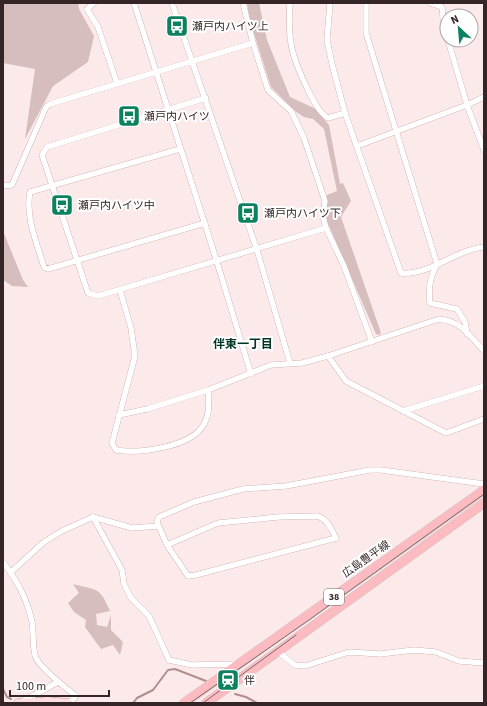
<svg xmlns="http://www.w3.org/2000/svg" width="487" height="706" viewBox="0 0 487 706" font-family="'Source Sans 3','Noto Sans JP',sans-serif">
<style>
.green{fill:#d6bdbe}
.lines{fill:none;stroke-linecap:round;stroke-linejoin:round}
.stream{stroke:#b08d8e;stroke-width:2}
.street-casing{stroke:#bf9597;stroke-width:6}
.secondary-casing{stroke:#bf9597;stroke-width:9}
.primary-casing{stroke:#cfcbcb;stroke-width:10}
.street{stroke:#fff;stroke-width:5.5}
.secondary{stroke:#fedde0;stroke-width:8}
.primary{stroke:#fcbbc0;stroke-width:9}
.tram{stroke:#7a696a;stroke-width:1}
.labels{text-anchor:middle;dominant-baseline:central;stroke-width:4;stroke-linejoin:round;paint-order:stroke}
.shield{fill:#fff;stroke:#726667;stroke-width:1}
.shield-label{font-size:10px;font-weight:bold;fill:#352526}
.poi-label{font-size:11px;fill:#352526;stroke:#fff;text-anchor:start}
.street-label{font-size:11px;fill:#352526;stroke:#fff}
.neighbourhood-label{font-size:12px;font-weight:bold;fill:#003424;stroke:#fff}
</style>
<rect width="100%" height="100%" fill="#fceaea"/>
<!-- green -->
<g class="green">
<polygon points="3,3 78,3 79,9 94,36 88,62 53,86 25,139 35,69 3,63"/>
<polygon points="247,3 259,3 267,40 290,97 314,108 329,125 340,184 343,183 351,201 341,217 381,333 379,335 376,334 326,219 327,195 337,191 324,129 313,119 304,117 295,111 271,87 250,21"/>
<polygon points="3,231 23,280 28,287 12,286 3,280"/>
<path d="M73,584C97,591 99,585 110,611L96,614L97,625L107,627L111,615V630L123,642L120,655L113,645L101,649L85,627L86,620L74,612L68,603L79,593Z"/>
</g>
<g class="lines">
<!-- stream -->
<g class="stream">
<polyline points="3,689 7,697 11,699"/>
<polyline points="235,694 246,697 257,703"/>
<polyline points="133,703 137,698 153,690 168,670 175,669 206,681"/>
</g>
<!-- street casing -->
<g class="street-casing">
<g id="street">
<polyline points="94,3 87,9 98,27 117,83"/>
<polyline points="134,3 217,262 251,374"/>
<polyline points="172,3 257,250 290,363"/>
<polyline points="243,3 253,43 268,90 291,111 304,138 325,201 323,216 326,228 344,266 372,342"/>
<path d="M290,3C287,41 292,58 309,92C314,102 319,112 328,118L345,113"/>
<path d="M330,3L327,40L332,64L345,113L401,273C429,276 455,250 484,247"/>
<path d="M366,3V33L437,264C430,278 428,287 430,303L457,309L465,322L467,334"/>
<polyline points="430,3 442,7 444,29 447,38"/>
<polyline points="448,40 467,105 484,150"/>
<polyline points="206,98 47,147 42,155 88,293 98,296 326,228"/>
<polyline points="357,146 467,105 484,97"/>
<path d="M180,149L30,192C25,216 37,244 44,267L48,269L205,223"/>
<polyline points="3,186 12,185 46,107 50,104 253,43"/>
<path d="M120,290L131,328L135,356L112,443L116,450C140,454 192,447 204,424C210,413 209,402 208,390"/>
<polyline points="328,356 346,381 446,433 484,419"/>
<polyline points="403,411 484,386"/>
<path d="M119,415L147,409L208,390L271,365L302,363L328,356L439,319C461,321 470,336 484,351"/>
<path d="M317,516C328,519 331,529 336,538L196,575L188,576L167,545L218,523L278,517Z"/>
<polyline points="93,517 122,570 124,584 131,598 149,616 169,660 192,665 238,664"/>
<polyline points="167,545 157,522 159,517 194,502 243,489 286,486 370,470 381,470 484,484"/>
<path d="M3,562C17,581 27,598 32,622C34,631 32,651 36,658C43,671 65,687 76,696L70,703"/>
<polyline points="11,572 44,542 62,531 93,517 132,528 158,526"/>
<polyline points="277,651 295,665 305,666 349,652 380,654 414,650 436,652 459,661 484,663"/>
<polyline points="23,701 58,682"/>
</g>
</g>
<!-- secondary casing -->
<g class="secondary-casing">
<polyline id="secondary" points="18,703 48,701 68,703"/>
</g>
<!-- primary casing -->
<g class="primary-casing">
<g id="primary">
<polyline points="184,703 484,490"/>
<polyline points="206,703 484,503"/>
</g>
</g>
<!-- street -->
<use href="#street" class="street"/>
<!-- secondary -->
<use href="#secondary" class="secondary"/>
<!-- primary -->
<use href="#primary" class="primary"/>
<!-- tram -->
<g class="tram">
<polyline points="190,703 309,620 484,494"/>
<polyline points="203,703 296,635"/>
</g>
</g>
<!-- icons -->
<defs>
<g id="bus-square" transform="scale(1.15)"><rect x="-9" y="-9" width="18" height="18" rx="4" fill="#0c815f" stroke="#fff"/><path d="M-5-6H5V4H4V6H2V4H-2V6H-4V4H-5ZM-3.5-4V0h7V-4ZM-3.5 1.2v1.5H-2V1.2ZM2 1.2v1.5H3.5V1.2Z" fill="#fff"/></g>
<g id="station-square" transform="scale(1.15)"><rect x="-9" y="-9" width="18" height="18" rx="4" fill="#0c815f" stroke="#fff"/><path d="M-3-6H3Q5-6 5-4V2Q5 4 3 4L4.5 6H3L1.5 4h-3L-3 6H-4.5L-3 4Q-5 4-5 2V-4Q-5-6-3-6ZM-3.5-4v3h7v-3ZM-3.5 1v1.5H-2V1ZM2 1v1.5H3.5V1Z" fill="#fff"/></g>
</defs>
<g fill-rule="evenodd">
<use href="#bus-square" x="177" y="26"/>
<use href="#bus-square" x="129" y="116"/>
<use href="#bus-square" x="62" y="205"/>
<use href="#bus-square" x="248" y="213"/>
<use href="#station-square" x="228" y="680"/>
</g>
<g class="labels">
<!-- shield labels -->
<rect class="shield" x="324" y="589" width="20" height="16" rx="3"/>
<g class="shield-label">
<text x="334" y="597">38</text>
</g>
<!-- poi labels -->
<g class="poi-label">
<text x="192" y="26">瀬戸内ハイツ上</text>
<text x="144" y="116">瀬戸内ハイツ</text>
<text x="78" y="205">瀬戸内ハイツ中</text>
<text x="264" y="213">瀬戸内ハイツ下</text>
<text x="244" y="680">伴</text>
</g>
<!-- street labels -->
<g class="street-label">
<text transform="translate(366 559) rotate(-35)">広島豊平線</text>
</g>
<!-- neighbourhood labels -->
<g class="neighbourhood-label">
<text x="243" y="344">伴東一丁目</text>
</g>
</g>
<!-- border -->
<rect width="487" height="706" fill="none" stroke="#352526" stroke-width="8"/>
<!-- north arrow -->
<g transform="translate(459 28) rotate(334)"><circle r="19" fill="#ffffff" stroke="#aea8a8"/>
<path d="M0-3L7 15L0 10L-7 15Z" fill="#0c815f"/>
<text y="-6" font-size="11" font-weight="bold" text-anchor="middle" fill="#352526">N</text>
</g>
<!-- scale -->
<path d="M10 690v6h99v-6" fill="none" stroke="#352526" stroke-width="2"/>
<text x="16" y="690" font-size="12" fill="#352526" stroke="#ffffff" stroke-width="3" paint-order="stroke">100 m</text>
</svg>
